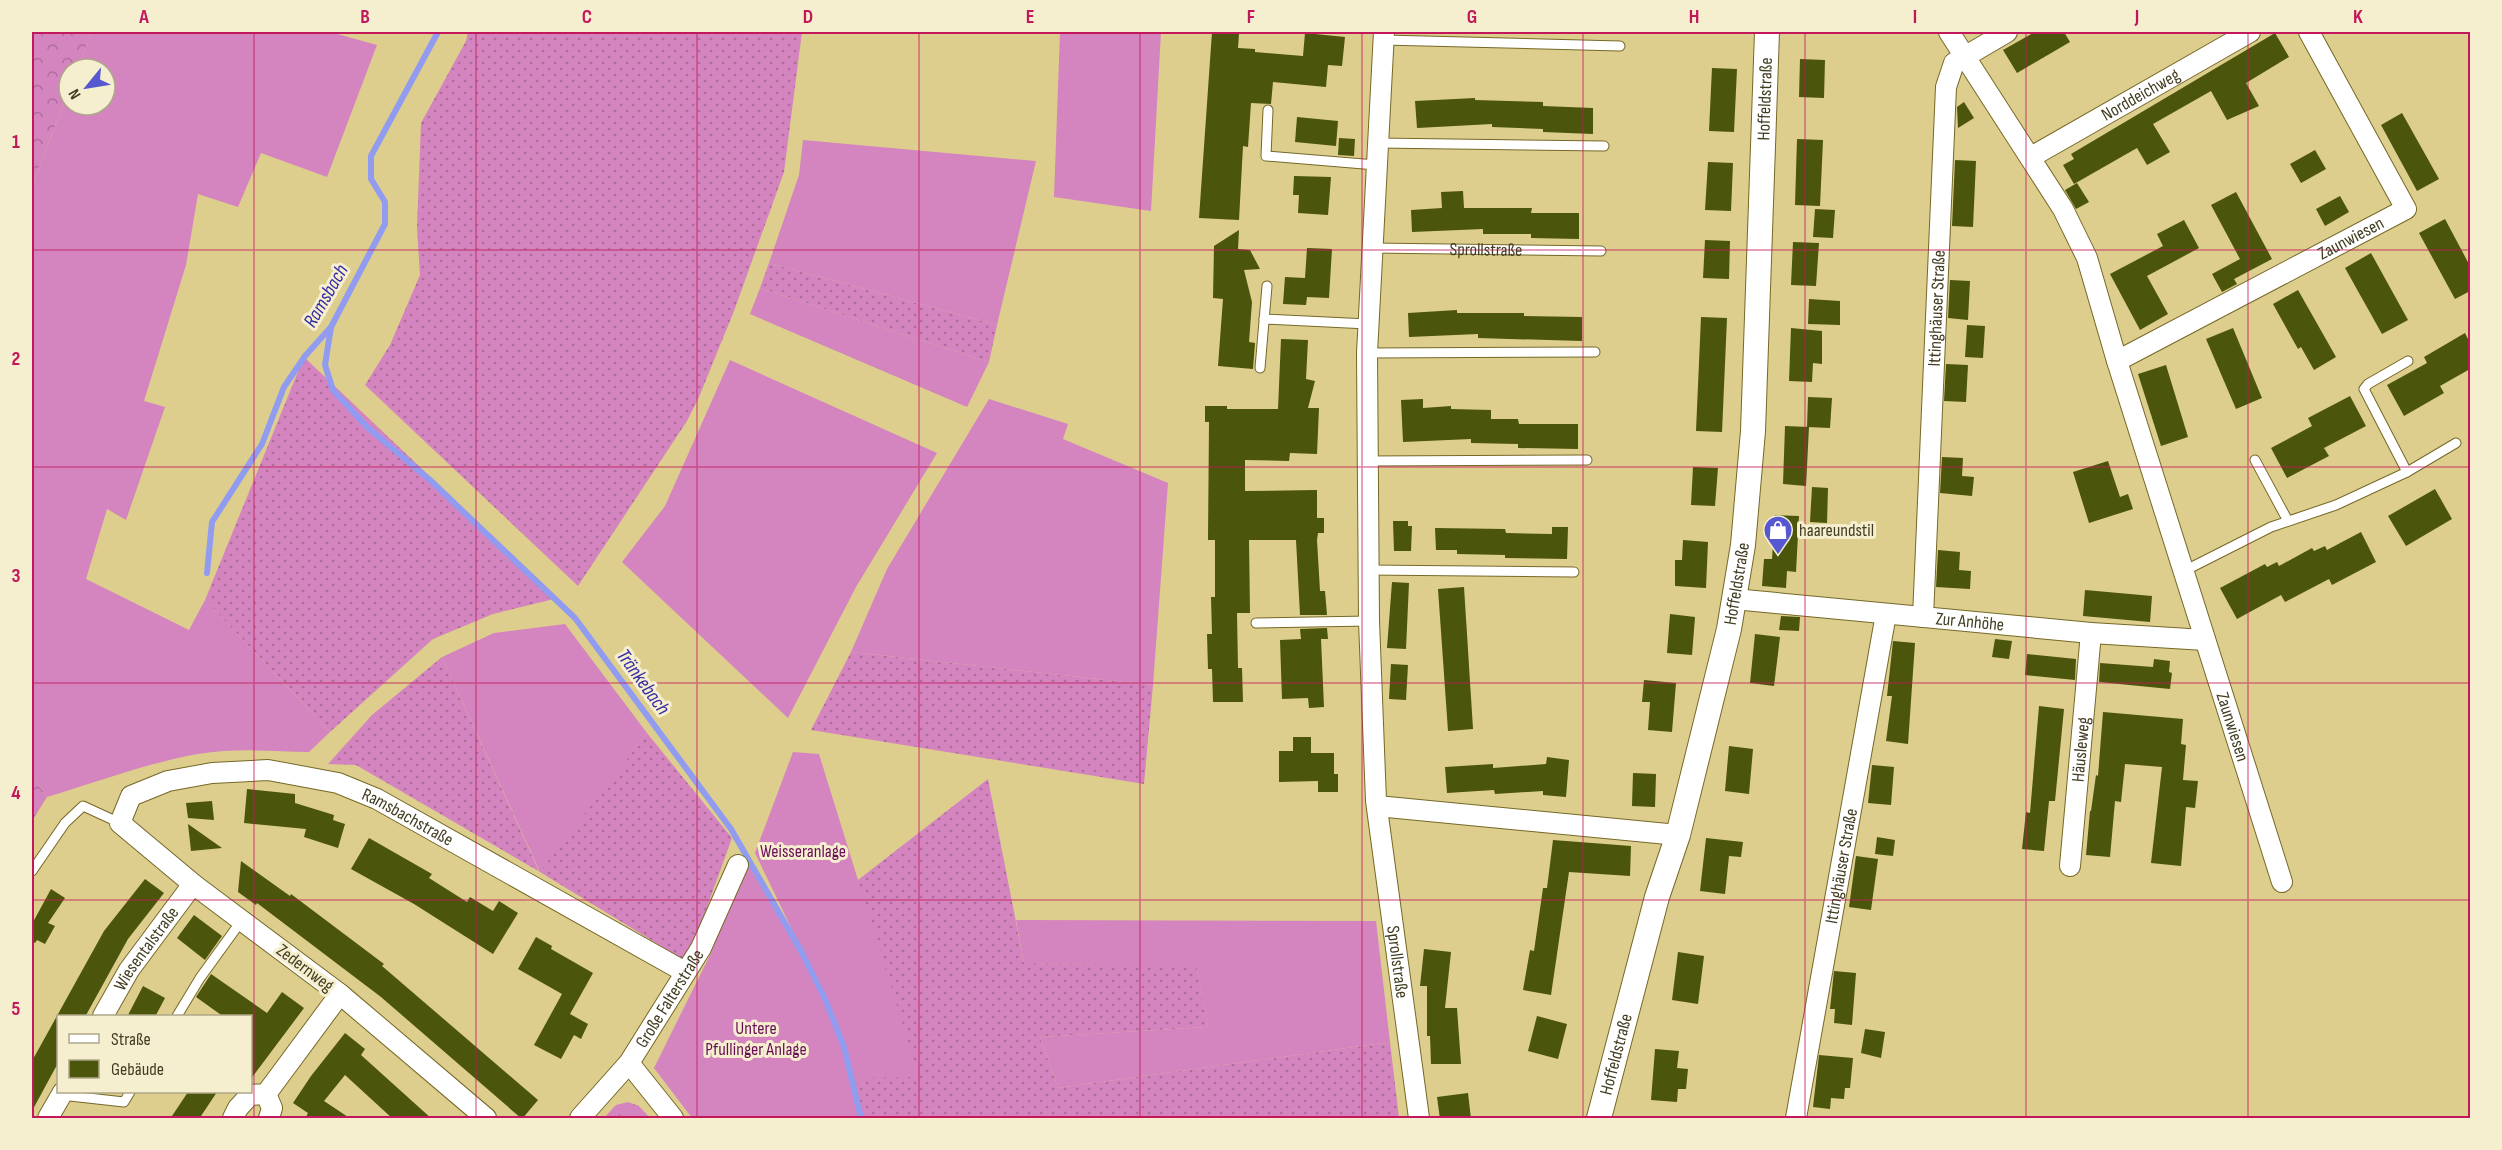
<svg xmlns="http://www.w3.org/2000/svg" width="2502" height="1150" viewBox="0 0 2502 1150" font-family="'Sofia Sans Condensed',sans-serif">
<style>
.grass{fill:url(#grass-dots)}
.forest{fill:url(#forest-crowns)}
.park{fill:url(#park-tufts)}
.garden{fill:#d484bf}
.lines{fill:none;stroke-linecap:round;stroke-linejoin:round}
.stream{stroke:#919cf0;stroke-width:6}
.building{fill:#4b550b}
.service-casing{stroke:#766827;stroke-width:11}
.minor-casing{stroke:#766827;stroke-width:22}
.tertiary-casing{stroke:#766827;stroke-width:26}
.service{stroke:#fff;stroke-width:9}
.minor{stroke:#fff;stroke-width:20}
.tertiary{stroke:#fff;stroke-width:24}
.grid{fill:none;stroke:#c2185b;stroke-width:1.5;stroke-opacity:0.55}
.labels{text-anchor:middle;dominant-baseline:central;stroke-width:6;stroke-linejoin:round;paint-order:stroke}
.street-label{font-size:18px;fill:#423c21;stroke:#f6efcf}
.poi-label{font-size:18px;fill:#423c21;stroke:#f6efcf;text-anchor:start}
.park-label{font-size:18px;fill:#6a0d59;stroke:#f6efcf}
.water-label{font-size:20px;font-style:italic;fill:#362ca5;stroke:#f6efcf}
.neatline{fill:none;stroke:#c2185b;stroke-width:2}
.grid-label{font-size:20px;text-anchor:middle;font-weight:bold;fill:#c2185b}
</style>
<defs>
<pattern id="grass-dots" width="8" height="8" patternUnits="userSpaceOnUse" patternTransform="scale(1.5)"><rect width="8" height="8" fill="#d484bf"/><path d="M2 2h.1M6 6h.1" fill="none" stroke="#ae6d9b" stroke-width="1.8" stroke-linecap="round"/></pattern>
<pattern id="forest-crowns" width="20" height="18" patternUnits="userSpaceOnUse" patternTransform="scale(1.5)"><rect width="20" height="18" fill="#d484bf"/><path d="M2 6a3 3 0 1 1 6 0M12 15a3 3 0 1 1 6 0" fill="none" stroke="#ae6d9b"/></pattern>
<pattern id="park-tufts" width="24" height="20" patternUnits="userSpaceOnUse" patternTransform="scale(1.5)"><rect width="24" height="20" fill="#d484bf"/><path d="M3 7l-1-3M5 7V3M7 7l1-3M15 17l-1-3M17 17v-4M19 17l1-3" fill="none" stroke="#ae6d9b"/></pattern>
</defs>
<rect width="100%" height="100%" fill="#ddce8d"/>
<!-- grass -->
<g class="grass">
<polygon points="468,32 802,32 784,172 734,311 699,397 687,421 578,586 365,385 390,345 420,275 417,227 421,123 466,41"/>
<polygon points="769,263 997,325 989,362 760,288"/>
<polygon points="304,357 558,598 493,614 433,639 330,732 205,600"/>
<polygon points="851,652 1153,685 1144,784 811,730"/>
<polygon points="442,657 539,871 647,733 732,838 687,962 540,872 356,765 328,764 372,715"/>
<polygon points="988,779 1024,963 1196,964 1208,1027 1040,1037 1058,1088 1390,1042 1399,1118 861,1118 843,1047 824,996 791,932"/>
</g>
<!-- forest -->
<g class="forest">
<polygon points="32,32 92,32 77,69 69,69 69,90 32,186"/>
<polygon points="32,776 47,797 32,821"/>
</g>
<!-- park -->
<polygon class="park" points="628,1102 639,1106 650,1118 604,1118 616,1105"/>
<!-- garden -->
<g class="garden">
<path d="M92,32H330L377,45L327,177L261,153L238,207L198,194L186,265L144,401L165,407L126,520L107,509L86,579L189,630L205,600L330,732L309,752C273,751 234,748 198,754C147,763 97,782 47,797L32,776V186L69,90V105H105V69H77Z"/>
<polygon points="1060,32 1161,32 1151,211 1054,197"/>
<polygon points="803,140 1036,161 997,325 769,263 799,175"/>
<polygon points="760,288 989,362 967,407 750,314"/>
<polygon points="730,360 937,453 856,587 788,718 622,562 665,506"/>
<polygon points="989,399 1068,424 1063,439 1168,483 1153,685 851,652 887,569"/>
<polygon points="565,624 647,733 540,872 442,657 494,633"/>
<polygon points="793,752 819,754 919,1077 855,1078 846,1046 831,1012 843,1047 861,1118 692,1118 654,1068 712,951 747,857 814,975 755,853"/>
<polygon points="1016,920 1376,921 1390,1042 1058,1088 1040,1037 1208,1027 1196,965 1024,963"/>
</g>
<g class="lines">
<!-- stream -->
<g class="stream">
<polyline points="331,327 325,365 333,390 367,427 430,480 575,618 731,829 801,951 825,999 844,1047 861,1118"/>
<polyline points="207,573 212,522 262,444 284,387 305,356 331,327 385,224 385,202 371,179 371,156 438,32"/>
</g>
</g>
<!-- building -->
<g class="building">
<polygon points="1212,32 1239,34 1238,48 1255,49 1255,52 1303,56 1305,33 1345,37 1342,66 1328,65 1326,87 1273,82 1271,104 1251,103 1248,147 1243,146 1239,220 1199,218"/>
<polygon points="2035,32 2064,32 2070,42 2017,73 2003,50"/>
<polygon points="2275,33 2289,57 2246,83 2259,106 2227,120 2211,91 2153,124 2170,152 2147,165 2137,148 2074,184 2063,165 2074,159 2071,154"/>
<polygon points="1800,59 1825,60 1824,98 1799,97"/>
<polygon points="1712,68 1737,69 1734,132 1709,131"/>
<polygon points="1475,98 1475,100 1543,102 1543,106 1593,108 1593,134 1543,132 1543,129 1492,127 1492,124 1417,128 1415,101"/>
<polygon points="1964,102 1974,118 1958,128 1957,107"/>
<polygon points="2402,113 2439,179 2417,191 2381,125"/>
<polygon points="1297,117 1338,121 1336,146 1295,142"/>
<polygon points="1339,138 1355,139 1354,156 1338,155"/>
<polygon points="1797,139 1823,140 1820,206 1795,205"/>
<polygon points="2315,150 2326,169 2301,183 2290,164"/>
<polygon points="1955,160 1976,161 1973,227 1952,226"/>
<polygon points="1708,162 1733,163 1731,211 1705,210"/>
<polygon points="1294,176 1331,177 1328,215 1298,213 1299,195 1293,195"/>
<polygon points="2077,183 2089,202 2076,209 2065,190"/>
<polygon points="1463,191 1464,208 1532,208 1531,213 1579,213 1579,239 1531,238 1531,234 1483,234 1483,229 1412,232 1411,210 1442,208 1441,192"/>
<polygon points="2236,192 2272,259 2234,279 2237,284 2222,292 2212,274 2240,259 2211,205"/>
<polygon points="2340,196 2349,212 2325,226 2316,209"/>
<polygon points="1815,209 1835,210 1833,238 1813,237"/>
<polygon points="2445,219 2470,266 2470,291 2455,299 2419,233"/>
<polygon points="2184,220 2199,248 2147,276 2168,314 2140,330 2110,274 2163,246 2157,234"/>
<polygon points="1239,230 1238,249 1250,250 1260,269 1244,270 1252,302 1249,342 1255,343 1253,369 1218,366 1223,299 1213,298 1214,246"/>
<polygon points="1705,240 1730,241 1729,279 1703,278"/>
<polygon points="1793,242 1819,243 1816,286 1791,285"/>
<polygon points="1307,248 1332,249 1329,298 1307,297 1306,305 1283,304 1285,277 1305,278"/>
<polygon points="2371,253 2408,320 2382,334 2345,268"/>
<polygon points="1950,280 1970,281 1968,320 1948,318"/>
<polygon points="2298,290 2336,357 2314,370 2301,347 2298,349 2273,304"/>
<polygon points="1809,299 1840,301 1840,325 1808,324"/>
<polygon points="1457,310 1457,313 1524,313 1524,316 1582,317 1582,341 1478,338 1478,334 1409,337 1408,313"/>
<polygon points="1701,317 1727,318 1722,432 1696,431"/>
<polygon points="1967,325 1985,326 1983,358 1965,357"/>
<polygon points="1791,328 1822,331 1822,364 1813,363 1812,382 1789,381"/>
<polygon points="2233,328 2262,398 2236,409 2206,339"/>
<polygon points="2465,333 2470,343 2470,369 2440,386 2444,393 2404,416 2387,385 2427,363 2424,357"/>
<polygon points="1281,339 1308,340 1306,379 1315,381 1308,408 1319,408 1317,454 1290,453 1289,461 1245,460 1245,491 1317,490 1317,518 1324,518 1324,533 1318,533 1317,540 1320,591 1325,591 1327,615 1300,615 1296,540 1249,540 1250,613 1237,613 1238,668 1242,668 1243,702 1213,702 1212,669 1208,669 1207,634 1212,634 1211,597 1215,597 1215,540 1208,540 1209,422 1205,422 1205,406 1227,406 1227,409 1278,409"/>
<polygon points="1946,364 1968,365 1966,402 1944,401"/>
<polygon points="2166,365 2188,437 2161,446 2138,374"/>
<polygon points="2350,396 2366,426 2324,448 2329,456 2287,478 2271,448 2312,426 2308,418"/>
<polygon points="1808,397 1832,398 1830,428 1807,427"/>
<polygon points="1423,399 1423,408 1451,406 1451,409 1491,410 1491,419 1518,419 1519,424 1578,424 1578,449 1518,448 1518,444 1471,443 1471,439 1403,442 1401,400"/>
<polygon points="1785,426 1809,427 1806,486 1783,484"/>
<polygon points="1942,457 1963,458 1962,476 1974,477 1972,496 1940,493"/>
<polygon points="2108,461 2120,497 2128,494 2133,509 2089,523 2073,472"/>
<polygon points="1693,467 1718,468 1715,506 1691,505"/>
<polygon points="1812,487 1828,488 1827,523 1810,522"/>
<polygon points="2435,489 2452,519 2406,546 2388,516"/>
<polygon points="1775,515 1799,516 1796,572 1787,571 1786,588 1762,586 1764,559 1772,559"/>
<polygon points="1393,521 1408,521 1408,526 1412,526 1411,551 1394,551"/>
<polygon points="1552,527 1568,527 1567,559 1505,558 1505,555 1457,554 1457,550 1436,550 1435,528 1505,529 1506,533 1552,534"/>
<polygon points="2361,532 2376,562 2332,585 2329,579 2285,602 2281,595 2237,619 2220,588 2265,564 2267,567 2277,562 2279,566 2312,548 2314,551 2325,546 2327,550"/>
<polygon points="1683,540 1708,542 1706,588 1675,586 1675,560 1682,560"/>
<polygon points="1938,550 1960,552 1959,570 1971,571 1970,589 1936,587"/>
<polygon points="1392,582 1409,583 1406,649 1387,648"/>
<polygon points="1464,587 1473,729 1448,731 1438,589"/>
<polygon points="2085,590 2152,596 2150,622 2083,616"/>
<polygon points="1670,614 1695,617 1692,655 1667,653"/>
<polygon points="1781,616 1800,617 1799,631 1779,630"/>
<polygon points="1327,628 1328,639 1321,639 1324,707 1309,708 1308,698 1282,699 1280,640 1301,639 1300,629"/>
<polygon points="1755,634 1780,637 1774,686 1750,683"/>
<polygon points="1995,639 2012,641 2009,659 1992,657"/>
<polygon points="1893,641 1915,643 1908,744 1886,741 1892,696 1887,696"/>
<polygon points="2027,654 2076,659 2075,680 2025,675"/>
<polygon points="2154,659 2170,661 2169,672 2172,673 2170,689 2099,682 2100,663 2153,667"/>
<polygon points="1391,664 1408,665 1406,700 1389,699"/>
<polygon points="1644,680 1676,683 1672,732 1648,730 1650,702 1642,702"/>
<polygon points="2039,706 2064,709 2055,801 2049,801 2044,851 2022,849 2026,812 2030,813"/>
<polygon points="2103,712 2183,719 2181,744 2186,745 2183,780 2198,781 2195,808 2186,807 2181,866 2151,863 2162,767 2125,764 2121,802 2115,801 2110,857 2086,855 2090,811 2091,811 2096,775 2098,776"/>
<polygon points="1293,737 1311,737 1311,753 1334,753 1334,774 1338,774 1338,792 1318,792 1318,781 1279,782 1279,751 1293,751"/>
<polygon points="1729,746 1753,749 1749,794 1725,791"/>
<polygon points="1547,757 1569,760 1566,797 1543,795 1543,791 1495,794 1494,790 1447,793 1445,767 1493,764 1493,768 1546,764"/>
<polygon points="1872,765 1894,767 1891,805 1868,803"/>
<polygon points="1633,773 1656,774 1655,807 1632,806"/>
<polygon points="247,789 295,794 295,803 334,815 333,820 345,824 338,848 304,837 306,829 244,823"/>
<polygon points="212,801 214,820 188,818 186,803"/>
<polygon points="188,824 222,848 191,851"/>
<polygon points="1877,837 1895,840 1893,856 1875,854"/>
<polygon points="369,838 432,874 429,878 467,902 470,897 493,911 499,901 518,913 493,954 414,904 351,869"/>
<polygon points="1706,838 1743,842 1741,857 1729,856 1725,894 1700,891"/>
<polygon points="1553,840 1631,846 1630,876 1569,872 1551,995 1523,990 1530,950 1534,951 1543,888 1547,888"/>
<polygon points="1856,856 1878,859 1871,910 1849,907"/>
<polygon points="241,861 290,896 291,894 384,964 382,966 538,1100 522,1119 381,997 257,903 256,905 238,892"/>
<polygon points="145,879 164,893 128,939 85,1017 58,1017 58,1063 32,1111 32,1061 104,931"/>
<polygon points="51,889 65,898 48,923 55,926 45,944 37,940 35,943 32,941 32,924"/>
<polygon points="194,915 222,936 205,960 177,938"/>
<polygon points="536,937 552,946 551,949 593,973 570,1014 588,1024 581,1039 574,1035 561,1059 534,1045 562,994 518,969"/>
<polygon points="1424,949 1451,952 1445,1008 1457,1008 1461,1064 1431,1064 1430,1036 1427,1036 1427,986 1420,986"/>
<polygon points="1678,952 1704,956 1698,1004 1672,1000"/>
<polygon points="1834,971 1856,973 1852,1025 1834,1023 1835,1009 1830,1009"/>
<polygon points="211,974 267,1013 282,992 304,1008 250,1080 250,1017 224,1017 196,997"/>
<polygon points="143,986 165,998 155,1017 127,1017"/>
<polygon points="1537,1016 1567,1024 1558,1059 1528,1051"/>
<polygon points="1865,1029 1885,1032 1881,1058 1861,1053"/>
<polygon points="345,1033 365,1049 361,1055 432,1119 393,1119 345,1075 324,1101 351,1119 305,1119 308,1113 293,1103 311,1076"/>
<polygon points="1655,1049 1679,1051 1677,1068 1688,1069 1686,1089 1678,1089 1677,1102 1651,1100"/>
<polygon points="1819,1055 1853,1058 1850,1088 1845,1088 1844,1099 1831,1098 1830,1109 1813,1107"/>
<polygon points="188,1092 217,1092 199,1119 170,1119"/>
<polygon points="1468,1093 1471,1119 1440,1119 1437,1097"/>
</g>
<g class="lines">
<!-- service casing -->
<g class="service-casing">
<g id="service">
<polyline points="1383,40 1620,46"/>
<polyline points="1268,110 1266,156 1376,165"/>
<polyline points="1378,143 1604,146"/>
<path id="s1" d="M1372,248L1601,251"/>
<polyline points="1264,319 1368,324"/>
<polyline points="1367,353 1595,352"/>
<polyline points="1260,368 1267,286"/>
<polyline points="2255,460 2288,521"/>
<polyline points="1367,461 1587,460"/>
<polyline points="2407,472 2364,389 2368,384 2408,361"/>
<polyline points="1368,570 1574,572"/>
<polyline points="2184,571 2271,527 2336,505 2407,472 2456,443"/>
<polyline points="1256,623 1369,621"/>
<polyline points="32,871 65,823 83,806 120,823"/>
<polyline points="177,1016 200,978 242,920"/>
<polyline points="61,1095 124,1102 130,1092"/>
</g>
</g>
<!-- minor casing -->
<g class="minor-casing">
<g id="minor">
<path id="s2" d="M1384,32L1367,353L1369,621L1376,801L1419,1118"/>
<path id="s3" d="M1949,32L2063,209L2087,258L2117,361L2282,882"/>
<path id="s4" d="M2031,157L2250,32"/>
<path id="s5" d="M2117,361L2406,209L2309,32"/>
<path id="s6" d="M1734,599L2091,633L2205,640"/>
<path id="s7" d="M1923,617L1946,87L1954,63L2007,32"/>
<polyline points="1377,806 1678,835"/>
<path id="s8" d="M2070,866L2091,633"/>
<path id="s9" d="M103,1016L129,970L193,884"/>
<polyline points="629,1063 673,1118"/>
<polyline points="266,1094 272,1108 269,1118"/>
<polyline points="48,1118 63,1092"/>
<polyline points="233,1118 238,1108 250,1095 266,1094 340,994"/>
<path id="s10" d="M486,1118L340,994L193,884L120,823L131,796L168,781L212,773L268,770L338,783L377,799L685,972"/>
<path id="s11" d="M580,1118L629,1063L701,948L738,865"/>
<path id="s12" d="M1796,1118L1886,614"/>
</g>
</g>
<!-- tertiary casing -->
<g class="tertiary-casing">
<g id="tertiary">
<path id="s13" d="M1599,1118L1657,897L1678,835L1729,629L1743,545L1753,431L1767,32"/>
</g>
</g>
<!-- service -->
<use href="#service" class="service"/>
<!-- minor -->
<use href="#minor" class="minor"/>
<!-- tertiary -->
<use href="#tertiary" class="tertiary"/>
</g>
<!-- grid -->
<path class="grid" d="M254,32V1118M476,32V1118M697,32V1118M919,32V1118M1140,32V1118M1362,32V1118M1583,32V1118M1805,32V1118M2026,32V1118M2248,32V1118M32,250H2470M32,467H2470M32,683H2470M32,900H2470"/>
<!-- icons -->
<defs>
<g id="shop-pin" transform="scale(1.5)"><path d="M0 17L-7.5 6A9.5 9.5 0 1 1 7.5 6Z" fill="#5558d0" stroke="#f6efcf"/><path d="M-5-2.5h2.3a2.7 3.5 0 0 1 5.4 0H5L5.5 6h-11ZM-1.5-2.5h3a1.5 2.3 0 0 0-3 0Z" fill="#fff"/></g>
</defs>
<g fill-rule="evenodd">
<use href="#shop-pin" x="1778" y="530"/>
</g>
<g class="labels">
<!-- street labels -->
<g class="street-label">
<text stroke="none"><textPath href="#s4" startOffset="126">Norddeichweg</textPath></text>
<text stroke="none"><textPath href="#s13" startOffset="1038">Hoffeldstraße</textPath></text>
<text stroke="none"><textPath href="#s5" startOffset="264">Zaunwiesen</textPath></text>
<text stroke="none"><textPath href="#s1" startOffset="114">Sprollstraße</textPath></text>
<text stroke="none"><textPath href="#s7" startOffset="309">Ittinghäuser Straße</textPath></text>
<text stroke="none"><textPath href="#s13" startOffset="552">Hoffeldstraße</textPath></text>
<text stroke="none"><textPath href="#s6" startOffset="237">Zur Anhöhe</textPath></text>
<text stroke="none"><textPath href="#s3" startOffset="756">Zaunwiesen</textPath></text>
<text stroke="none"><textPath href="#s8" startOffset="117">Häusleweg</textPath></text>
<text stroke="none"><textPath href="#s10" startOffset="789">Ramsbachstraße</textPath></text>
<text stroke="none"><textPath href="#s12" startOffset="256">Ittinghäuser Straße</textPath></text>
<text stroke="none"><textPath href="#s9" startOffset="80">Wiesentalstraße</textPath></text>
<text stroke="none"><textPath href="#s2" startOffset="932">Sprollstraße</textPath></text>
<text transform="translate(305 968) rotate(37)">Zedernweg</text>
<text stroke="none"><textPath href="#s11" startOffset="150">Große Falterstraße</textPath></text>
<text stroke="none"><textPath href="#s13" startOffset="66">Hoffeldstraße</textPath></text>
</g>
<!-- poi labels -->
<g class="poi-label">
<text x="1799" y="530">haareundstil</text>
</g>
<!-- park labels -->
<g class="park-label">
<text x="803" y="851">Weisseranlage</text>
<text x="756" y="1028">Untere<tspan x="756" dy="21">Pfullinger Anlage</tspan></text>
</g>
<!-- water labels -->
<g class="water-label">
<text transform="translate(326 296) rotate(-60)">Ramsbach</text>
<text transform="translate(643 682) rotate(54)">Tränkebach</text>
</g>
</g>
<!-- border -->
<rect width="2502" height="1150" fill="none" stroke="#f6efcf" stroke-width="66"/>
<!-- legend -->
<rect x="57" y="1015" width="195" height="78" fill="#f6efcf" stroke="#aea789" stroke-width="1.5"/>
<rect x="69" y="1034" width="30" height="9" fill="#ffffff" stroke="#aea789" stroke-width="1.5"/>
<text x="111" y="1045" font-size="18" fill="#423c21">Straße</text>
<rect x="69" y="1060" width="30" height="18" fill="#4b550b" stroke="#aea789" stroke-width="1.5"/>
<text x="111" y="1075" font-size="18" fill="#423c21">Gebäude</text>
<!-- north arrow -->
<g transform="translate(87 87) rotate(240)"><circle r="28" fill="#f6efcf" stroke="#aea789" stroke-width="1.5"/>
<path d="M0-4.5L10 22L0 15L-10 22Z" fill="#5558d0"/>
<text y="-9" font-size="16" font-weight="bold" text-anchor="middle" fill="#423c21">N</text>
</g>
<rect x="33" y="33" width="2436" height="1084" class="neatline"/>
<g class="grid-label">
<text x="144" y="23">A</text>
<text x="365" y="23">B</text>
<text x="587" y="23">C</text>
<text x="808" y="23">D</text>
<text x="1030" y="23">E</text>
<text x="1251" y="23">F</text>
<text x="1472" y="23">G</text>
<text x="1694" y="23">H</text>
<text x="1915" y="23">I</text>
<text x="2137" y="23">J</text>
<text x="2358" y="23">K</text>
<text x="16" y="148">1</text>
<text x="16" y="365">2</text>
<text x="16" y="582">3</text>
<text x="16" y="799">4</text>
<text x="16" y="1015">5</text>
</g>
</svg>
